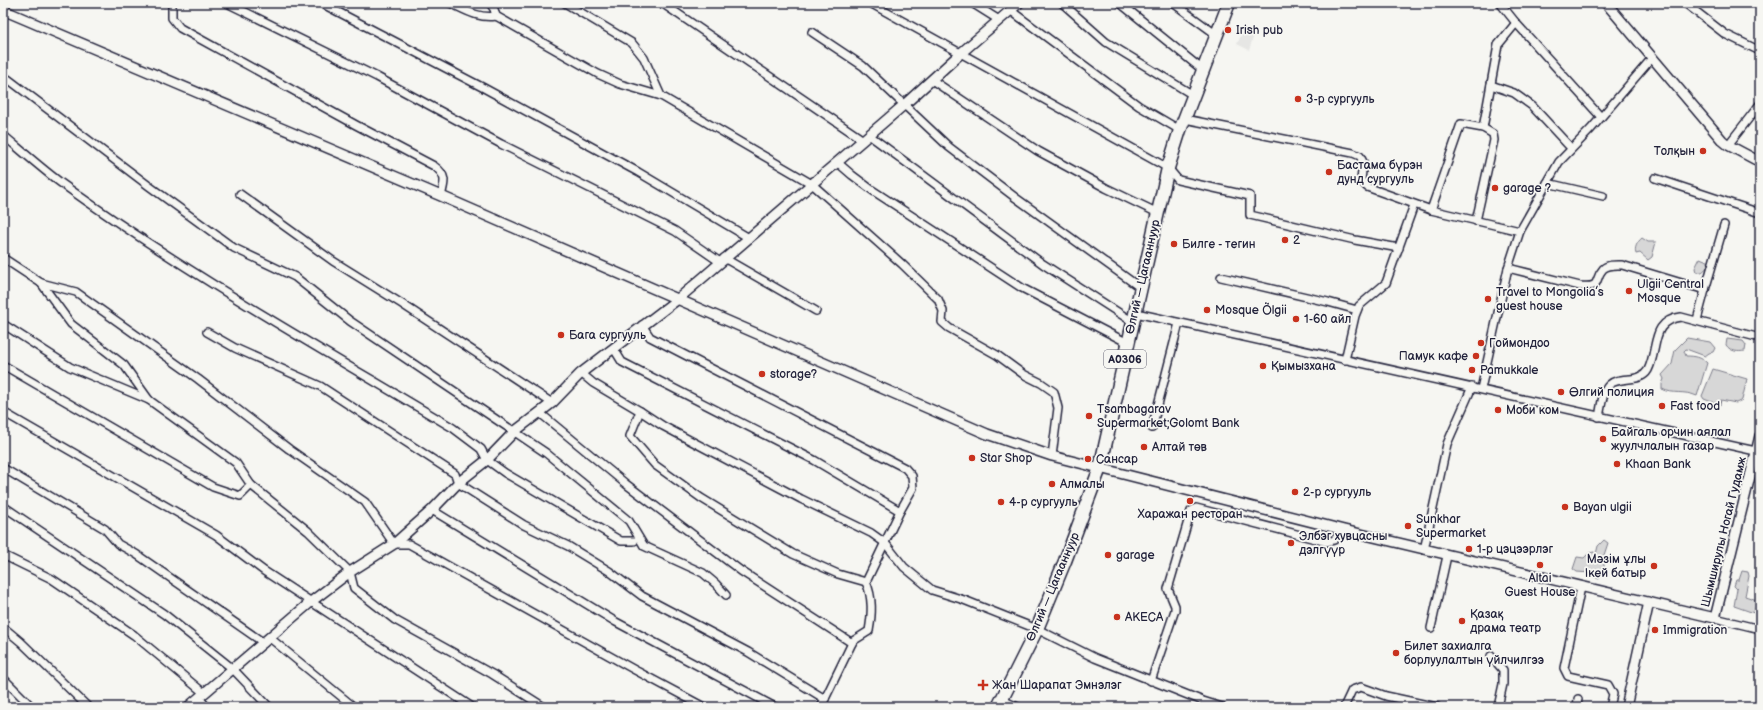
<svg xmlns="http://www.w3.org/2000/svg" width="1763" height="710" viewBox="0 0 1763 710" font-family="'Balsamiq Sans',sans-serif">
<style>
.built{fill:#e6e6e4}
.green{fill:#d7d7d7;stroke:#7c7c89}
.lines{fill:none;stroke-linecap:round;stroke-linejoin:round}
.street-casing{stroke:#22223b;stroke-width:10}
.secondary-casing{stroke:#22223b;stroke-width:12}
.highway-casing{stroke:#22223b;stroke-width:15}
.street{stroke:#f6f6f2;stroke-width:7}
.secondary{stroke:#f6f6f2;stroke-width:9}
.highway{stroke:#f6f6f2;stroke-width:12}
.poi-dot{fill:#c8321e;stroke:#f6f6f2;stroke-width:1.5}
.labels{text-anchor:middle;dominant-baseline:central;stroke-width:3.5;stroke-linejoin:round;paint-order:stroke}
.shield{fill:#f6f6f2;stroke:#626272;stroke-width:1}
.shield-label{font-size:11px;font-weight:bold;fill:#22223b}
.poi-label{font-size:12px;fill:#22223b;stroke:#f6f6f2;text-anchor:start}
.street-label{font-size:12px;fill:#22223b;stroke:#f6f6f2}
</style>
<rect width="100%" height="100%" fill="#f6f6f2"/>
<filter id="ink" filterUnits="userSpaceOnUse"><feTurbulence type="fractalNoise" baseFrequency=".025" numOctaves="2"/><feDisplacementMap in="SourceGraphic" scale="8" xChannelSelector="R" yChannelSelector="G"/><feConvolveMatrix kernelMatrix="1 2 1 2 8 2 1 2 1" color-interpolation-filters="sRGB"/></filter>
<g filter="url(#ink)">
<!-- built -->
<polygon class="built" points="1243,31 1254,35 1249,50 1237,44"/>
<!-- green -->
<g class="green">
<path d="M1642,238L1648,242H1656L1652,257L1648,260L1640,253L1636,254C1634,248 1637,242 1642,238Z"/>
<path d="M1700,258L1710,262C1706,268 1704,274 1696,272L1695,268Z"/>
<path d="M1687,338L1710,342L1715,348L1713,352L1709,353L1705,356L1686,349L1684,351L1686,356C1695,356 1701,357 1707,363L1697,396C1683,390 1674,395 1662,389V384L1664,379L1662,375L1672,364L1675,350Z"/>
<path d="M1727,339L1743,341L1746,345L1745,351C1738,352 1731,352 1726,345Z"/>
<polygon points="1713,369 1747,379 1742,400 1736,403 1721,400 1720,405 1704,399 1702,396"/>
<polygon points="1604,540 1608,543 1604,555 1604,567 1599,579 1594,577 1591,573 1577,572 1573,569 1577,557 1584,558 1589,553 1594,552 1596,554 1598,546"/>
<polygon points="1742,571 1748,572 1749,576 1745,596 1757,600 1754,613 1734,606 1737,589 1734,586 1736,580 1739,580"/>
</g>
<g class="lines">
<!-- street casing -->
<g class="street-casing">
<g id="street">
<path d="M172,3V18L180,28L356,125L434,166C447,175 445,182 441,196"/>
<polyline points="227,3 377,77 501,144 675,231 720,262"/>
<polyline points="321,3 482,87 638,172 749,238"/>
<path d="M450,3C465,10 479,19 496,16"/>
<polyline points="490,3 494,9 496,16 598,74 620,84 661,96"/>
<polyline points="565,3 632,43 644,58 661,96 812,184 902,264 938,299 943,311 942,322 949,328 997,355 1023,374 1041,383 1054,392 1058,408 1052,456"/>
<polyline points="662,3 863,140"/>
<polyline points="870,3 1168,168 1178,180 1250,196 1250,215 1355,240 1399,248"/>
<polyline points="972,3 999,20"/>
<polyline points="1062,3 1106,42 1193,95"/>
<polyline points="1120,3 1204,71"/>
<polyline points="1173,3 1217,35"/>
<polyline points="1500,3 1516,23 1600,116"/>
<polyline points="1685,3 1725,34 1760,51"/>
<polyline points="1759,4 1760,4"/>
<polyline points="1010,10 1139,106 1180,130"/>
<polyline points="812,32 863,66 949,147 1016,198 1142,289"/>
<polyline points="8,79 149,186 234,248 295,277 350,321 546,453 629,521 644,546 703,573 716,584 726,595"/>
<polyline points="932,80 1038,151 1106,188 1158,213"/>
<polyline points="1491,85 1514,93 1532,106 1571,148"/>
<polyline points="1185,119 1353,153 1360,156 1363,162 1361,180 1367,187 1431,210 1520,231"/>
<polyline points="1483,128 1498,45 1516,23"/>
<path d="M3,135C22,151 41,168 61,183C186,273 321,349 453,428L481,449L487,460L505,473L621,541H634"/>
<polyline points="869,135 1043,264 1133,322"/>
<polyline points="1728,145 1760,104"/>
<polyline points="837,162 852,175 872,190 1022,288 1128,343"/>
<polyline points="1655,178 1760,213"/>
<polyline points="1547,183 1603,196"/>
<polyline points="240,194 333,261 402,304 552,403"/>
<polyline points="1431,210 1461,124 1483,128 1493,134 1494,140 1476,221"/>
<polyline points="3,258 41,283 71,324 124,365 149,400 236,463 251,485 308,531 350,572 354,588 395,620 492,674 544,707"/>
<polyline points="724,258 816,311"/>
<path d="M1508,268L1580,286C1603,288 1593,280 1603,269C1608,264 1616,265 1622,265L1705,290L1697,320"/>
<polyline points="1221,277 1328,302 1357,310"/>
<polyline points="41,283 76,292 198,379 289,449 365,502 394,544 409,544 633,669 704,707"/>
<polyline points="1705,290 1724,225"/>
<polyline points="1136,313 1760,452"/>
<polyline points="3,324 70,367 149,400"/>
<polyline points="207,332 235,348 320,386 455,474 458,483 524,525 568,546 609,571 642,596 748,652 825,699"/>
<polyline points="614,349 622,362 814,460 900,511 913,488 912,476 905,468 650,337 642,325"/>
<polyline points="1345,360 1355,316 1359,306 1386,283 1414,205"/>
<polyline points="3,365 213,487 240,496 251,485"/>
<polyline points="581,373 593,383 640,411 663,426 801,499 871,533 885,543 904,567 932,590 964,600 1037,629 1095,658 1203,701 1222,707"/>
<polyline points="1481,389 1508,268 1520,231 1559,162 1591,129 1652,58"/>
<polyline points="640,411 630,436 655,465 701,498 793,554 838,574 866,582"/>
<polyline points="3,412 216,535 264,571 472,707"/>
<polyline points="540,413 626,484 741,571 852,643"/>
<path d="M1599,417C1601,408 1602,392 1609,385C1619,375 1640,384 1648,370C1659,348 1650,321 1681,317L1760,338"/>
<polyline points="1152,428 1179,323"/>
<polyline points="3,468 105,529 118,544 136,554 264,643"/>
<polyline points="3,506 164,614 233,669 269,707"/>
<polyline points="432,510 616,622 775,707"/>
<polyline points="1424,550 1447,444 1472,387"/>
<polyline points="3,555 52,579 134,635 204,693"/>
<polyline points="1581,587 1564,668 1568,676 1608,685 1613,694 1610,707"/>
<polyline points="1715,618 1760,629"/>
<polyline points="3,627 21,642 88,707"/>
<polyline points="1431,628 1447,556"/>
<polyline points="270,638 354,707"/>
<polyline points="1491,656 1503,670 1503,684 1498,707"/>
<polyline points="3,678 32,707"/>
<polyline points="1151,681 1175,610 1175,606 1168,589 1191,511 1196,508 1327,542 1334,540 1344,530"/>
<polyline points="199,698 207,707"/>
<polyline points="1002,700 1018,707"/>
<path d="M821,707L853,641L869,631C872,614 873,598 866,582L900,511"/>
<polyline points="1344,707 1352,690 1361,687 1386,696 1437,707"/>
<polyline points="1577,707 1578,699"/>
</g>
</g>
<!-- secondary casing -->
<g class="secondary-casing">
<g id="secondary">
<polyline points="1606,3 1722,140 1728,145 1760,162"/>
<polyline points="3,10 441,196 987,434 1052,456 1344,530 1715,618 1760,436"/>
<polyline points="188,707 312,601 350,572 394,544 432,510 458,483 487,460 514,432 552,403 581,373 678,299 905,104 961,53 1019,3"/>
<polyline points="1626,707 1649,602"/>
</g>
</g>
<!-- highway casing -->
<g class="highway-casing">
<polyline id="highway" points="998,707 1037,629 1065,561 1100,468 1168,168 1180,130 1229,3"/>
</g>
<!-- street -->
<use href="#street" class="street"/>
<!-- secondary -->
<use href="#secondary" class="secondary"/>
<!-- highway -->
<use href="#highway" class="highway"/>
</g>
</g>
<!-- markers -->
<g class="poi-dot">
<circle cx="1228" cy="30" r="4"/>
<circle cx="1298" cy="99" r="4"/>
<circle cx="1703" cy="151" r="4"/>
<circle cx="1329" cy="172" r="4"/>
<circle cx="1495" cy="188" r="4"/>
<circle cx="1285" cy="240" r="4"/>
<circle cx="1174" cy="244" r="4"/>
<circle cx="1629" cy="291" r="4"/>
<circle cx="1488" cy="299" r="4"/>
<circle cx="1207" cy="310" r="4"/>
<circle cx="1296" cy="319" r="4"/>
<circle cx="561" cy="335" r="4"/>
<circle cx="1481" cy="343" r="4"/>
<circle cx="1476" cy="356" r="4"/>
<circle cx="1263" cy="366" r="4"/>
<circle cx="1472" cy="370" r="4"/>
<circle cx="762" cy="374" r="4"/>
<circle cx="1561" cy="392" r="4"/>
<circle cx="1662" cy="406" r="4"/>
<circle cx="1498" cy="410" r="4"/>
<circle cx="1089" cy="416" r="4"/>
<circle cx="1603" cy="439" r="4"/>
<circle cx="1144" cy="447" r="4"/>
<circle cx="972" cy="458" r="4"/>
<circle cx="1088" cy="459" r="4"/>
<circle cx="1617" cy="464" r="4"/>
<circle cx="1052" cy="484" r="4"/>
<circle cx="1295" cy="492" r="4"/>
<circle cx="1190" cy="501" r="4"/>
<circle cx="1001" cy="502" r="4"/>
<circle cx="1565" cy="507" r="4"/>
<circle cx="1408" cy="526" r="4"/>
<circle cx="1291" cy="543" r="4"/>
<circle cx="1469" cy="549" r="4"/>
<circle cx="1108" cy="555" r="4"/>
<circle cx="1540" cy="565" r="4"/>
<circle cx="1654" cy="566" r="4"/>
<circle cx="1117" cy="617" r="4"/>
<circle cx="1462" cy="621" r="4"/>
<circle cx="1655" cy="630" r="4"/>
<circle cx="1396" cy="653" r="4"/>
<path d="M981 679h4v4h4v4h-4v4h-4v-4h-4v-4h4z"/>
</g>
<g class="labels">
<!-- shield labels -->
<rect class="shield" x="1104" y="350" width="42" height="18" rx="3"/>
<g class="shield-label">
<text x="1125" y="359">A0306</text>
</g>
<!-- poi labels -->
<g class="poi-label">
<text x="1236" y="30">Irish pub</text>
<text x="1306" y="99">3-р сургууль</text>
<text x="1695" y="151" text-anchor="end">Толқын</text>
<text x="1337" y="165">Бастама бүрэн<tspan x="1337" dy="14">дунд сургууль</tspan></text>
<text x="1503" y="188">garage ?</text>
<text x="1293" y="240">2</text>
<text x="1182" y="244">Билге - тегин</text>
<text x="1637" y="284">Ulgii Central<tspan x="1637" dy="14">Mosque</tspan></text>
<text x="1496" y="292">Travel to Mongolia’s<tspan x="1496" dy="14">guest house</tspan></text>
<text x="1215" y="310">Mosque Ölgii</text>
<text x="1304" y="319">1-60 айл</text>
<text x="569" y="335">Бага сургууль</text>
<text x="1489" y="343">Гоймондоо</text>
<text x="1468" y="356" text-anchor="end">Памук кафе</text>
<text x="1271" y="366">Қымызхана</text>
<text x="1480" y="370">Pamukkale</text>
<text x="770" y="374">storage?</text>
<text x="1569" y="392">Өлгий полиция</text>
<text x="1670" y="406">Fast food</text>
<text x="1097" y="409">Tsambagarav<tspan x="1097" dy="14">Supermarket;Golomt Bank</tspan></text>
<text x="1506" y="410">Моби ком</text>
<text x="1611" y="432">Байгаль орчин аялал<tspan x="1611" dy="14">жуулчлалын газар</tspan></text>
<text x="1152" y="447">Алтай төв</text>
<text x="980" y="458">Star Shop</text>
<text x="1096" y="459">Сансар</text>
<text x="1625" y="464">Khaan Bank</text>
<text x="1060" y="484">Алмалы</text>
<text x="1303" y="492">2-р сургууль</text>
<text x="1009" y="502">4-р сургууль</text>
<text x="1573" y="507">Bayan ulgii</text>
<text x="1190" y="514" text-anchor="middle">Харажан ресторан</text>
<text x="1416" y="519">Sunkhar<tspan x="1416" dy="14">Supermarket</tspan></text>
<text x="1299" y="536">Элбэг хувцасны<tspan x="1299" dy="14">дэлгүүр</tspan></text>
<text x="1477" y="549">1-р цэцээрлэг</text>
<text x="1116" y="555">garage</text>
<text x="1646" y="559" text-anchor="end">Мәзім ұлы<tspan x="1646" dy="14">Ікей батыр</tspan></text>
<text x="1540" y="578" text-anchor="middle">Altai<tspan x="1540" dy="14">Guest House</tspan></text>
<text x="1470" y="614">Қазақ<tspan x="1470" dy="14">драма театр</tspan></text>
<text x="1125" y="617">АКЕСА</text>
<text x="1663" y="630">Immigration</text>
<text x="1404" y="646">Билет захиалга<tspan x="1404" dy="14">борлуулалтын үйлчилгээ</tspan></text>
<text x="992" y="685">Жан Шарапат Эмнэлэг</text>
</g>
<!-- street labels -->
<g class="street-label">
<text transform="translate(1143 277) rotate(-77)">Өлгий — Цагааннуур</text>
<text transform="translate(1724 532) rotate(-76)">Шымширулы Ногай Гудамж</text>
<text transform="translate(1053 587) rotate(-67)">Өлгий — Цагааннуур</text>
</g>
</g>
<!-- margin -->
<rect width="1763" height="710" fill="none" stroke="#f6f6f2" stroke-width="16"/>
<rect x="8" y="8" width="1747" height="694" fill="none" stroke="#22223b" stroke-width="1.5" filter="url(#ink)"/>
</svg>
